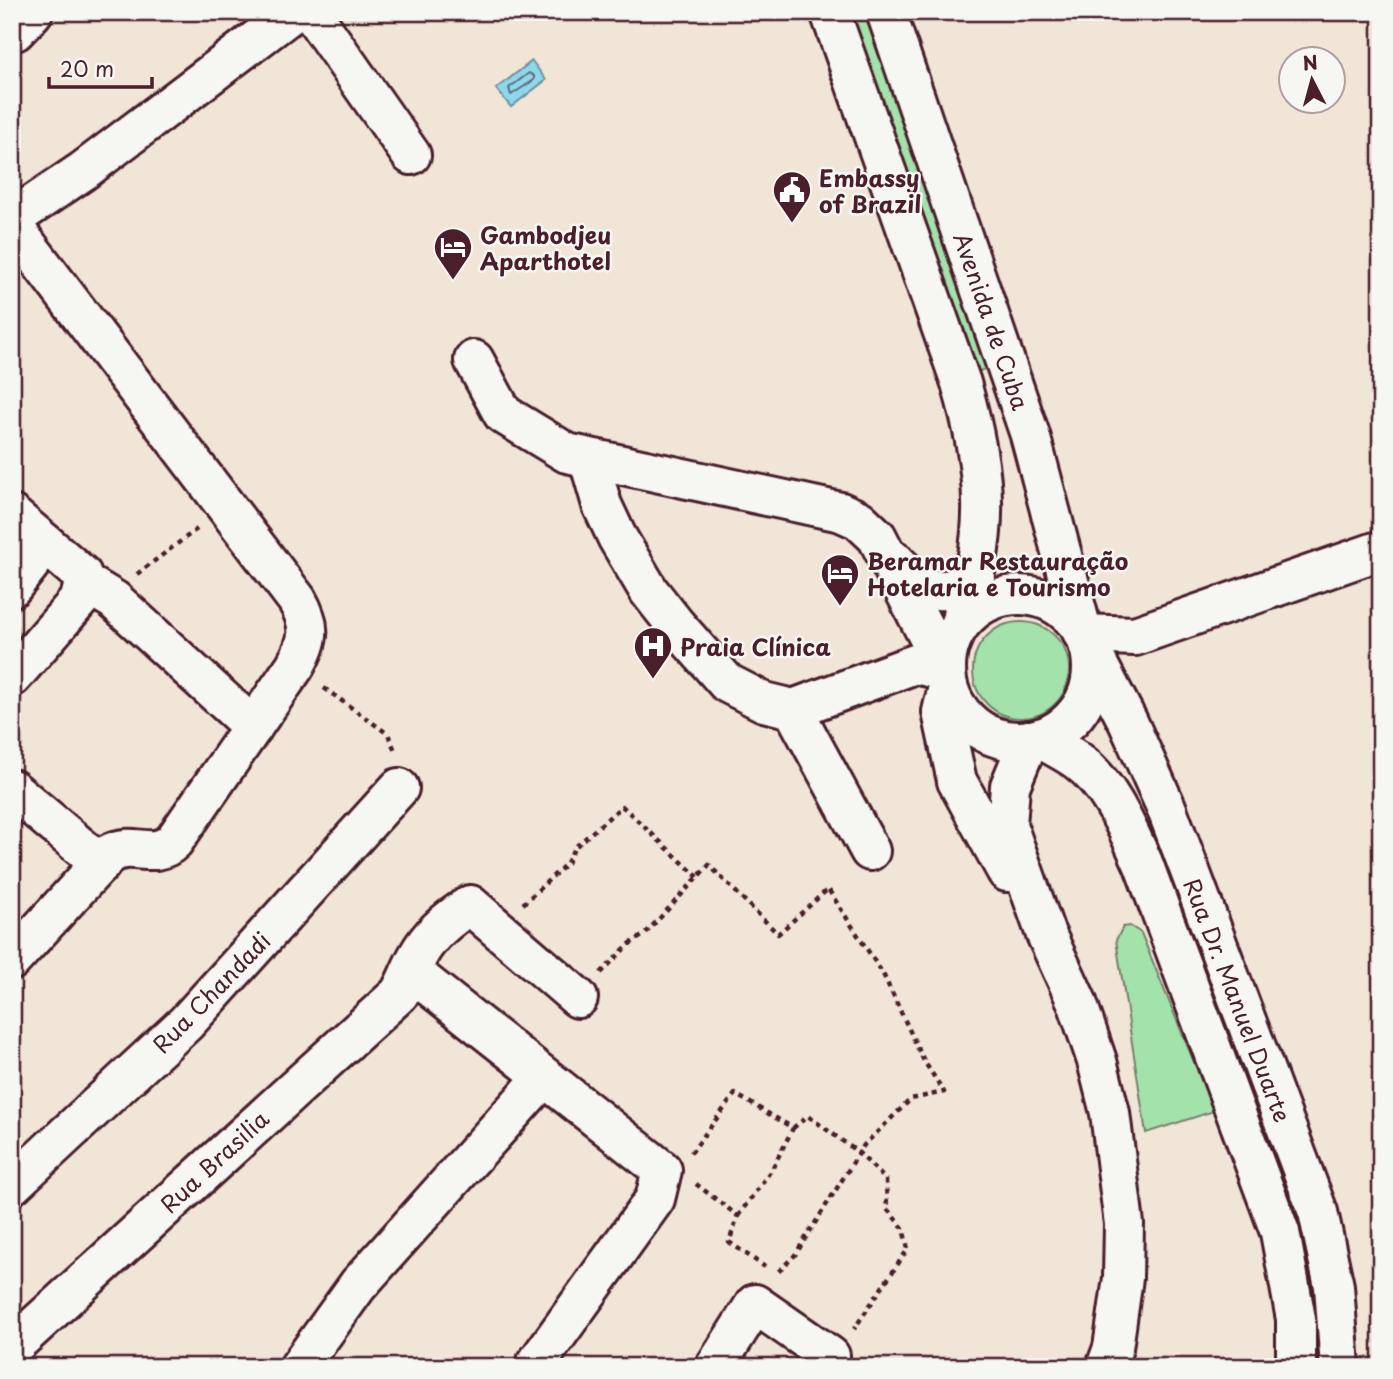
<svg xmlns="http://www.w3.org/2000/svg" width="1393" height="1379" viewBox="0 0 1393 1379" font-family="'Playpen Sans',sans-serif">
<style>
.green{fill:#a3e2aa;stroke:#76806a;stroke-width:2}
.water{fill:#8cd8ec;stroke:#728e9f;stroke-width:2}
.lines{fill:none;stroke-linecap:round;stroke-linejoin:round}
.shore{stroke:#646978;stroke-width:2}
.minor-casing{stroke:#4a1f2b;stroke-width:44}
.path{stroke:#4a1f2b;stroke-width:4.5;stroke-dasharray:5 5;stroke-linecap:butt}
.minor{stroke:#f6f6f2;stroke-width:38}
.labels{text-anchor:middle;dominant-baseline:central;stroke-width:5;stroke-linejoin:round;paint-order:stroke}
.poi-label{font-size:23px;font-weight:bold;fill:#4a1f2b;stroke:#f6f6f2;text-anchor:start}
.street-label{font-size:23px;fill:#4a1f2b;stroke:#f6f6f2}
</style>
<rect width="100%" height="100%" fill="#f0e5d6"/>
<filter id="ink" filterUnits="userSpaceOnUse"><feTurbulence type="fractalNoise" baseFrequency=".0143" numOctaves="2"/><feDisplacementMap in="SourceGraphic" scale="14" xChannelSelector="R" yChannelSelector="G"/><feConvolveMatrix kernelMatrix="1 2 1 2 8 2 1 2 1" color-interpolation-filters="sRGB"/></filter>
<g filter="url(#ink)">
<!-- green -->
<g class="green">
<polygon points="851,12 864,12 988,368 974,373"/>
<circle cx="1021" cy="670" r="48"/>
<polygon points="1130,926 1141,933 1214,1111 1146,1133 1116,940 1123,927"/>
</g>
<!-- water -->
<polygon class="water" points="532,61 546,80 511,107 496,89"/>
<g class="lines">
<!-- shore -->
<polygon class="shore" points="529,73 534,76 534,80 511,95 509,88"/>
<!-- minor casing -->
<g class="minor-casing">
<g id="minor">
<polyline points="311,12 411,155"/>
<path d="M830,12L961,383C987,473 992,536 959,626"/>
<polyline points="886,12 1030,435 1083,634"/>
<polyline points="12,24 15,31 33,12"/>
<polyline points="12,219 83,171 293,12"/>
<path d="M12,225L297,600C312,626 310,640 295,666L174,841C154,861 133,840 109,854L12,960"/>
<polyline points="474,360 503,414 567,453 841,512 859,520 877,537 946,671"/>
<polyline points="589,460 602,505 617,537 649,591 675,624 727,683 764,702 793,709 870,851"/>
<polyline points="12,515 46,544 12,587"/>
<path d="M894,560C922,590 937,601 975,578"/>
<polyline points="84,582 114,600 253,727"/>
<circle cx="1019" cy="668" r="73"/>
<polyline points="1083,634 1135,636 1381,550"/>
<polyline points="1089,647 1128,722 1166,807 1318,1212 1334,1286 1340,1367"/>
<polyline points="12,677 80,599 84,582 82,575 46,544"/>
<polyline points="948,687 942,712 957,781 1007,872"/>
<polyline points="793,709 915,664 946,671"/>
<path d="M1040,738C1052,746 1066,752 1078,761C1110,785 1127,828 1143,863L1280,1232L1296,1319V1367"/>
<polyline points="1029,740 1010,786 1007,825 1045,932 1077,1002 1097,1061 1110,1113 1124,1224 1123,1278 1113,1348 1106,1367"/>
<polyline points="12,789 101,864"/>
<polyline points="413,973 662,1170 655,1199 534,1367"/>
<polyline points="12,1185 186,1023 399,788"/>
<path d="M12,1347L399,994C407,981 411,967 419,954C430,934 451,917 470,905L578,998"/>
<polyline points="299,1367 358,1285 543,1078"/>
<polyline points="715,1367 755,1304 830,1356 823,1367"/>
</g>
</g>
<!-- path -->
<g class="path">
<polyline points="137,574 197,529"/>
<polyline points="324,688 388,734 396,753"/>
<polyline points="523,904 567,863 574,848 622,806 698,877"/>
<polyline points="601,973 628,945 644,935 709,865 778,934 828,889 883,974 924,1061 944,1092 911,1099 864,1145 795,1255 776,1274"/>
<polyline points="793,1128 808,1116 859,1153 886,1180 887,1209 903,1228 908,1249 854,1329"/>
<polyline points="691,1153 735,1094 793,1128 772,1169 738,1216"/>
<polyline points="696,1184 738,1216 729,1242 765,1267"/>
</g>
<!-- minor -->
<use href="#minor" class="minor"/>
</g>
</g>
<!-- icons -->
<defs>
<g id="civic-pin" transform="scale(2.0125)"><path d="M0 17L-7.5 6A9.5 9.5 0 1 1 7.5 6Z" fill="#4a1f2b" stroke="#f6f6f2"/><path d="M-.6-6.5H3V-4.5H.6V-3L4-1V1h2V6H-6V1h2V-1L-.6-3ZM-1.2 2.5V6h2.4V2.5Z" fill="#fff"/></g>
<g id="hotel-pin" transform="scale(2.0125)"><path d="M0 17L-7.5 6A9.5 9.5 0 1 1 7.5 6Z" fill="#4a1f2b" stroke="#f6f6f2"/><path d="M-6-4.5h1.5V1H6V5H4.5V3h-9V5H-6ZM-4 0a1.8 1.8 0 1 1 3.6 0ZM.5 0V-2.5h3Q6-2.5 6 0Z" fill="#fff"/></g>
<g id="hospital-pin" transform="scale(2.0125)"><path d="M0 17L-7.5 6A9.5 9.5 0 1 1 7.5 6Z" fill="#4a1f2b" stroke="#f6f6f2"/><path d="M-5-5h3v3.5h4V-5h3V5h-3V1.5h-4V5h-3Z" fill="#fff"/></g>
</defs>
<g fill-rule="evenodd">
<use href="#civic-pin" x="792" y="190"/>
<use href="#hotel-pin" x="453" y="247"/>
<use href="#hotel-pin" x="840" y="573"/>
<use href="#hospital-pin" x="653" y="646"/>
</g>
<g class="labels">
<!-- poi labels -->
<g class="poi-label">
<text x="819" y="177">Embassy<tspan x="819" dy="26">of Brazil</tspan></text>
<text x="480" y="234">Gambodjeu<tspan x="480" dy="26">Aparthotel</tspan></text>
<text x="867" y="560">Beramar Restauração<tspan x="867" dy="26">Hotelaria e Tourismo</tspan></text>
<text x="680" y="646">Praia Clínica</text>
</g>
<!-- street labels -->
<g class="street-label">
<text transform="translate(992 321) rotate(71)">Avenida de Cuba</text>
<text transform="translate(211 992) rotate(-46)">Rua Chandadi</text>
<text transform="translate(1238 1000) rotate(69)">Rua Dr. Manuel Duarte</text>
<text transform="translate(214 1161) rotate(-43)">Rua Brasilia</text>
</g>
</g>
<!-- margin -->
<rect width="1393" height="1379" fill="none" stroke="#f6f6f2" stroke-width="42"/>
<rect x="21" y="21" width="1351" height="1337" fill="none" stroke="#4a1f2b" stroke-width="2.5" filter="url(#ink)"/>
<!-- north arrow -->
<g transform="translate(1312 80) rotate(354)"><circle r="33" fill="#f6f6f2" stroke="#b1a0a2" stroke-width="2"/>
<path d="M0-5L12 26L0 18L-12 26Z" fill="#4a1f2b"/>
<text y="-10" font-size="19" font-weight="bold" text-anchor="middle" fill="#4a1f2b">N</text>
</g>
<!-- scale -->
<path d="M49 77v10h103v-10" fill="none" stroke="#4a1f2b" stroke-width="3.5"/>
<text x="60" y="77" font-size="21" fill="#4a1f2b" stroke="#f6f6f2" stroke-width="5" paint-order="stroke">20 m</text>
</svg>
